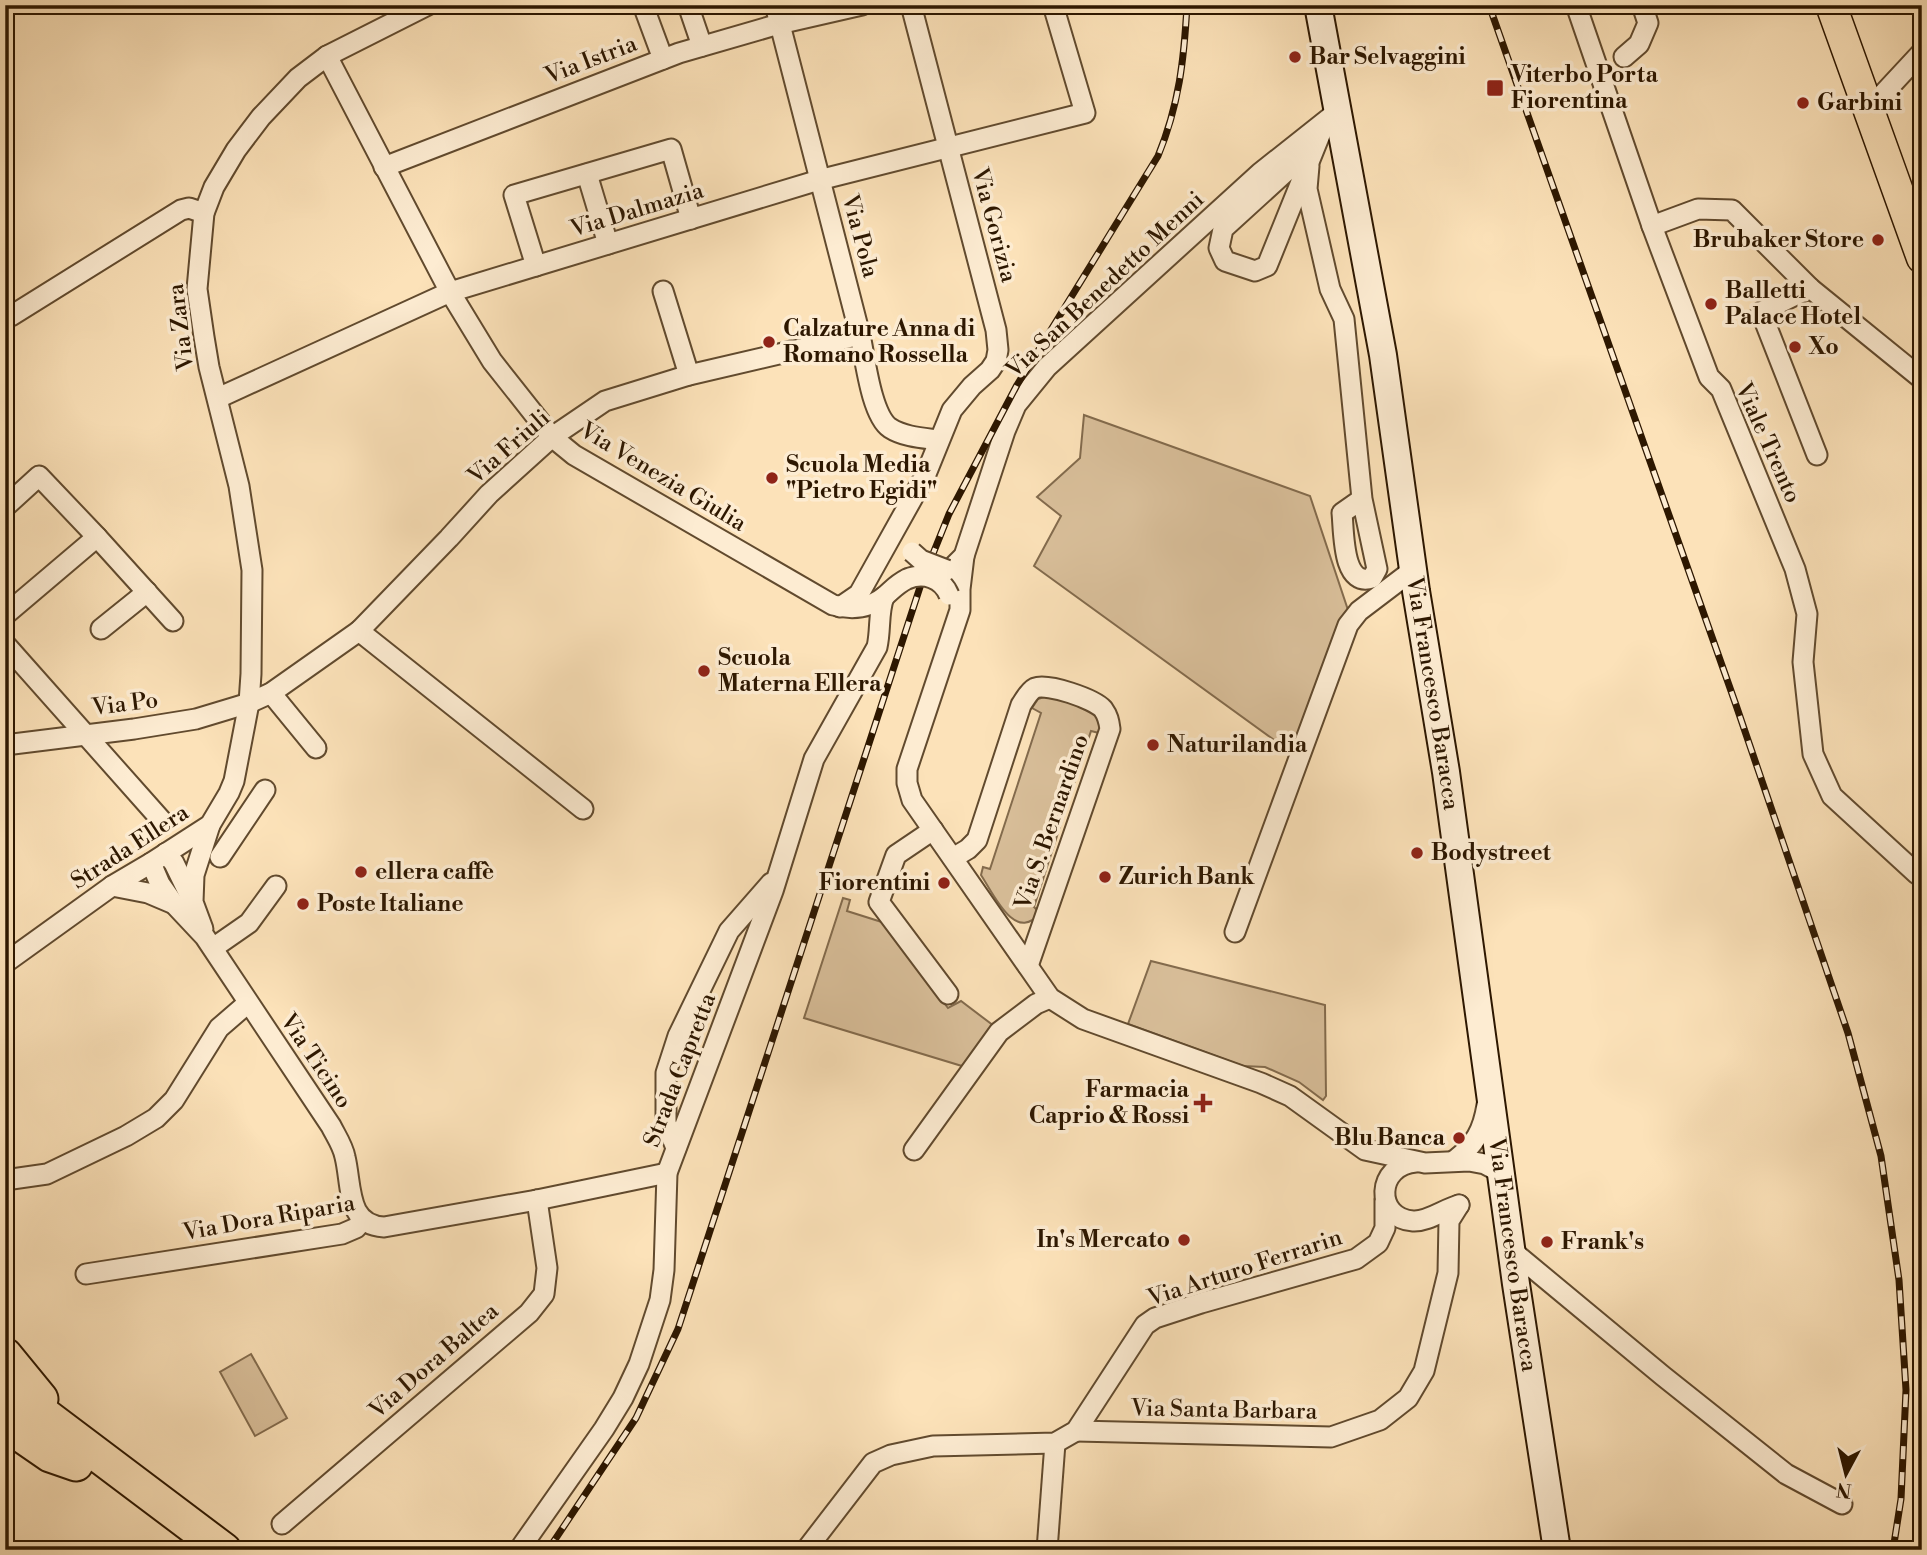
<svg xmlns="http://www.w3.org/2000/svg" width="1927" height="1555" viewBox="0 0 1927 1555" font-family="'Libre Bodoni',serif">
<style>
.green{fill:#d9bf9a;stroke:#836b4d;stroke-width:2}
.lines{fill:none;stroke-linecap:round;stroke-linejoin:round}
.street-casing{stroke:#614a2e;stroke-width:23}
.secondary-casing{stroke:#2d1700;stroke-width:30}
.primary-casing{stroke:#2d1700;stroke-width:33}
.highway-casing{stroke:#2d1700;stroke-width:37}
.street{stroke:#fdecd2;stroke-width:19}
.secondary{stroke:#fdecd2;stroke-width:26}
.primary{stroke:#fce2b9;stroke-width:30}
.highway{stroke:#fce2b9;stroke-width:33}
.rail-casing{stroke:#2d1700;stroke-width:7}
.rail{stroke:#fdecd2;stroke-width:4.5;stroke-dasharray:13;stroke-linecap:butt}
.street-bridge-casing{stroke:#614a2e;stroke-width:23;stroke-linecap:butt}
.street-bridge{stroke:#fdecd2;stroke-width:19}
.poi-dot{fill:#8f2418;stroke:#fdecd2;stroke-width:2.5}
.labels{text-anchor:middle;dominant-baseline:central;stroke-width:7;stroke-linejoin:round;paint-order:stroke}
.poi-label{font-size:23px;font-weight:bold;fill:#2d1700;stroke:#fdecd2;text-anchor:start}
.street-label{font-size:23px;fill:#2d1700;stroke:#fdecd2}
</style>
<rect width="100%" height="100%" fill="#fce2b9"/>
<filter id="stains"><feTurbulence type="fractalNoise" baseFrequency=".00286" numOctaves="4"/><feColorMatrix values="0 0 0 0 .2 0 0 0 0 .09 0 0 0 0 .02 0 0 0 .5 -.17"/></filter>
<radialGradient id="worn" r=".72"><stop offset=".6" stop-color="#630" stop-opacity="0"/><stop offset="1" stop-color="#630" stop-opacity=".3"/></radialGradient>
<!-- green -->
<g class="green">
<polygon points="1084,415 1310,496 1349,613 1310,724 1288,750 1034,566 1061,516 1037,497 1080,458"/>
<path d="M1050,695C1071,702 1104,704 1099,733L1091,731L1034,907L1040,913C1015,944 993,893 981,875L983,867L990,869L1041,713L1032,708L1038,699Z"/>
<polygon points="843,898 850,900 847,911 888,924 887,928 948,1008 961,1001 994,1026 962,1066 804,1018"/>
<polygon points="1151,961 1325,1005 1326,1096 1323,1100 1299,1082 1265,1067 1243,1066 1128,1024"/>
<polygon points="251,1354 287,1418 255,1436 220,1372"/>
</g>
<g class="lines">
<!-- street casing -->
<g class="street-casing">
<g id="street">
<polyline points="643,5 663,59"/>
<polyline points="688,5 702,46"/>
<path d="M775,5L860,335C865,357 871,415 890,428C904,437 923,438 938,440"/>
<polyline points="1576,5 1652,226 1709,377 1721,389 1795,569 1807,614 1803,662 1813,754 1832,796 1917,874 1922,875"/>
<path d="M327,56L450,292L492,361L552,437L574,455L833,605C852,610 869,609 885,596C893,589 897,584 907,579"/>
<polyline points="1624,57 1639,44 1648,23 1642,5"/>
<polyline points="1869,109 1922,52"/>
<polyline points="1314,146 1223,229 1219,248 1225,261 1255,271 1267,266 1324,125"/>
<path d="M1309,166L1307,189L1330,289L1344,319L1362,499L1342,513C1344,531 1342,588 1372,578L1377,569L1362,499"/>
<polyline points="384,167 679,53 779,24 862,5"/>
<polyline points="587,174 608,244"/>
<polyline points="1652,226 1698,209 1732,210 1810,288 1922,379"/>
<polyline points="536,266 514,195 671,149 691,219"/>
<polyline points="1810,288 1761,312 1817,455"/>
<polyline points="663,291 689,375"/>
<polyline points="5,311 11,316 181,210 189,208 204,213"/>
<polyline points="218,398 450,292 819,180 1085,113 1053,5"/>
<polyline points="5,507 39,476 97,537"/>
<polyline points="964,556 960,589 960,610 907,769 907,783 912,800 1050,998 1083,1019 1261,1083 1290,1096 1365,1150 1425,1163 1469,1161 1485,1164 1502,1173"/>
<polyline points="955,565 964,556 1005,431 1016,405 1047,367 1260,173 1337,112"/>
<polyline points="840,607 859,594 926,474 952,410 972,386 990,370 996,361 998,350 996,330 911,5"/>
<polyline points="5,615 97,537 173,621"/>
<polyline points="101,629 147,592"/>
<polyline points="359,631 583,809"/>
<polyline points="5,644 163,822"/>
<polyline points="271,693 316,748"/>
<polyline points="5,745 134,729 196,719 249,703 271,693 359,631 449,538 489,494 552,437 605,401 689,375 860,335"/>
<polyline points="933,830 896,855 879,902 948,994"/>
<polyline points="166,853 174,863 191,898"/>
<polyline points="220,857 265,790"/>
<path d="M953,858L968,849L977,840L1021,705C1025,699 1029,691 1035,688C1048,683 1094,699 1103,709C1108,716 1109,721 1110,729L1028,966"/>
<polyline points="151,863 160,884 174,904"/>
<path d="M112,886L148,893L174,904L205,937L331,1126C336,1136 343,1146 345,1157C352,1185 346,1225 384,1227L537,1200L667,1173"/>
<polyline points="203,929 193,902 194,875 210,825"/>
<polyline points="1235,932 1348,625 1359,611 1413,570"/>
<polyline points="213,948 249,923 276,886"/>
<polyline points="5,963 112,886 151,863 210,825 229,793 234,781 249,703 251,674 252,570 239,486 209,367 204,337 197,289 204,213 214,187 236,150 261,117 298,78 327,56 428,5"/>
<polyline points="676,1148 666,1123 666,1073 678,1036 729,931 771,883"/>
<polyline points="914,1150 999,1032 1036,1004 1050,998"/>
<path d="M1455,1160C1475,1145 1483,1130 1487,1105"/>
<path d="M1416,1162C1376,1165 1374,1218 1413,1221C1428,1222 1444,1209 1459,1205"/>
<polyline points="5,1180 47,1174 126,1136 156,1118 174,1100 219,1028 248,1003"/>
<polyline points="1511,1250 1663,1376 1786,1474 1842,1504"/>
<polyline points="86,1274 342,1234 356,1228 362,1221"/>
<polyline points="1076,1431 1331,1437 1380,1420 1408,1398 1424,1371 1448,1273 1449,1221 1459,1205"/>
<polyline points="282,1524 529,1313 544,1294 547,1268 537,1200"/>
<path d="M519,1550L604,1429L623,1398L639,1364L660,1300L664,1270L667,1173L773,891L814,759L877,647C881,630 878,612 884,597"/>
<polyline points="806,1550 873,1463 891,1455 933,1446 1055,1443 1076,1431 1145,1325 1155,1318 1201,1303 1356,1259 1378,1243 1385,1228 1385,1201"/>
<polyline points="1047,1550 1055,1443"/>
</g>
</g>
<!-- secondary casing -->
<g class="secondary-casing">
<g id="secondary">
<path id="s1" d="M1318,5L1383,355L1416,591L1446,772L1516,1284L1557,1550"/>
</g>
</g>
<!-- primary casing -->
<g class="primary-casing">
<polyline id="primary" points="1831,5 1922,258"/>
</g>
<!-- highway casing -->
<g class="highway-casing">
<g id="highway">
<polyline points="5,1355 41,1399"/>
<polyline points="5,1385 224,1550"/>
<polyline points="5,1424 50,1455 76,1464"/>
</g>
</g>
<!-- street -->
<use href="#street" class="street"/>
<!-- secondary -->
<use href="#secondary" class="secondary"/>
<!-- primary -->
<use href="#primary" class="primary"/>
<!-- highway -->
<use href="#highway" class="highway"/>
<!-- rail casing -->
<g class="rail-casing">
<g id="rail">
<polyline points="1489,5 1736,705 1848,1033 1881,1156 1899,1280 1906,1390 1901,1499 1893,1550"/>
<path d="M548,1550L636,1418L678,1329L922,581L949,514L1017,385L1158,156C1179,105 1184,60 1187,5"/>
</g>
</g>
<!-- rail -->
<use href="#rail" class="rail"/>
<!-- street-bridge casing -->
<g class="street-bridge-casing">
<g id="street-bridge">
<polyline points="912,552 921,560 947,570"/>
<path d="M907,579C924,572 942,578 949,595"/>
</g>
</g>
<!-- street-bridge -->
<use href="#street-bridge" class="street-bridge"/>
</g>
<!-- markers -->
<g class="poi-dot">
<circle cx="1295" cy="57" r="7"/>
<rect x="1486" y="79" width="18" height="18" rx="3.5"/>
<circle cx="1803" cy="103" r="7"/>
<circle cx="1878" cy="240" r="7"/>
<circle cx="1711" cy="304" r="7"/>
<circle cx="769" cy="342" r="7"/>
<circle cx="1795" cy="347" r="7"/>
<circle cx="772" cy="478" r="7"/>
<circle cx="704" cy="671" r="7"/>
<circle cx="1153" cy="745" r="7"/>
<circle cx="1417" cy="853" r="7"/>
<circle cx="361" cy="872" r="7"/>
<circle cx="1105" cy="877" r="7"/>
<circle cx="944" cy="883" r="7"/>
<circle cx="303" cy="904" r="7"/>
<path d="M1199.5 1092.5h7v7h7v7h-7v7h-7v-7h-7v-7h7z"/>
<circle cx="1459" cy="1138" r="7"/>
<circle cx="1184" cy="1240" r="7"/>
<circle cx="1547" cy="1242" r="7"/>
</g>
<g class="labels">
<!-- poi labels -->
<g class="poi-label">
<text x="1309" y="57">Bar Selvaggini</text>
<text x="1511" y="75">Viterbo Porta<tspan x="1511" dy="26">Fiorentina</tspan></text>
<text x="1817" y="103">Garbini</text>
<text x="1864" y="240" text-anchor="end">Brubaker Store</text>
<text x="1725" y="291">Balletti<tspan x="1725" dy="26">Palace Hotel</tspan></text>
<text x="783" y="329">Calzature Anna di<tspan x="783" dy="26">Romano Rossella</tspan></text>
<text x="1809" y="347">Xo</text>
<text x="786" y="465">Scuola Media<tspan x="786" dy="26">"Pietro Egidi"</tspan></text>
<text x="718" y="658">Scuola<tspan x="718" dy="26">Materna Ellera</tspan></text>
<text x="1167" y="745">Naturilandia</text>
<text x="1431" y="853">Bodystreet</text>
<text x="375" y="872">ellera caffè</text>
<text x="1119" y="877">Zurich Bank</text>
<text x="930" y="883" text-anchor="end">Fiorentini</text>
<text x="317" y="904">Poste Italiane</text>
<text x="1189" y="1090" text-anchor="end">Farmacia<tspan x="1189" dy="26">Caprio &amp; Rossi</tspan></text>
<text x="1445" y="1138" text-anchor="end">Blu Banca</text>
<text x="1170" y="1240" text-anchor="end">In's Mercato</text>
<text x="1561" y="1242">Frank's</text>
</g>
<!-- street labels -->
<g class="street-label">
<text transform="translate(591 60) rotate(-21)">Via Istria</text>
<text transform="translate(637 210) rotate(-17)">Via Dalmazia</text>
<text transform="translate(994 225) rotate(75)">Via Gorizia</text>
<text transform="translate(860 236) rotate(75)">Via Pola</text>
<text transform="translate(1105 285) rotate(-43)">Via San Benedetto Menni</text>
<text transform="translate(181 327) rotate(-97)">Via Zara</text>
<text transform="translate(1768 443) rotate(66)">Viale Trento</text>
<text transform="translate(509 447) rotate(-41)">Via Friuli</text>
<text transform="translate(663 477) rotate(31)">Via Venezia Giulia</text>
<text stroke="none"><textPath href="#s1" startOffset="698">Via Francesco Baracca</textPath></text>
<text transform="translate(125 704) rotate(-7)">Via Po</text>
<text transform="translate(1052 822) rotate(-71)">Via S. Bernardino</text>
<text transform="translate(130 847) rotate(-33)">Strada Ellera</text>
<text transform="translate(316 1061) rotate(56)">Via Ticino</text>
<text transform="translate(680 1070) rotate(-69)">Strada Capretta</text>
<text transform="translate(269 1218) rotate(-10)">Via Dora Riparia</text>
<text stroke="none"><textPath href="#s1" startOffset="1265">Via Francesco Baracca</textPath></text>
<text transform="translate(1245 1268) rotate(-18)">Via Arturo Ferrarin</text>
<text transform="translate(434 1361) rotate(-41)">Via Dora Baltea</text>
<text transform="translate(1224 1410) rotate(1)">Via Santa Barbara</text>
</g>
</g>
<!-- margin -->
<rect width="1927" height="1555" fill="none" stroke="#fce2b9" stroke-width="28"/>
<rect x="7" y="7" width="1913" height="1541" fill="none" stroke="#2d1700" stroke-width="3.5"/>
<rect x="14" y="14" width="1899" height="1527" fill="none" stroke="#2d1700" stroke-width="2"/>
<!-- north arrow -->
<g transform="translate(1846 1474) rotate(187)" stroke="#fdecd2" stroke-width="5" paint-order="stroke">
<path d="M0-5L12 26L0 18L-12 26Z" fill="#2d1700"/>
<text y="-10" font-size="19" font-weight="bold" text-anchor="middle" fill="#2d1700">N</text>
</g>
<rect width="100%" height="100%" filter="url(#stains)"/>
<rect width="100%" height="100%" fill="url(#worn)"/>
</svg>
